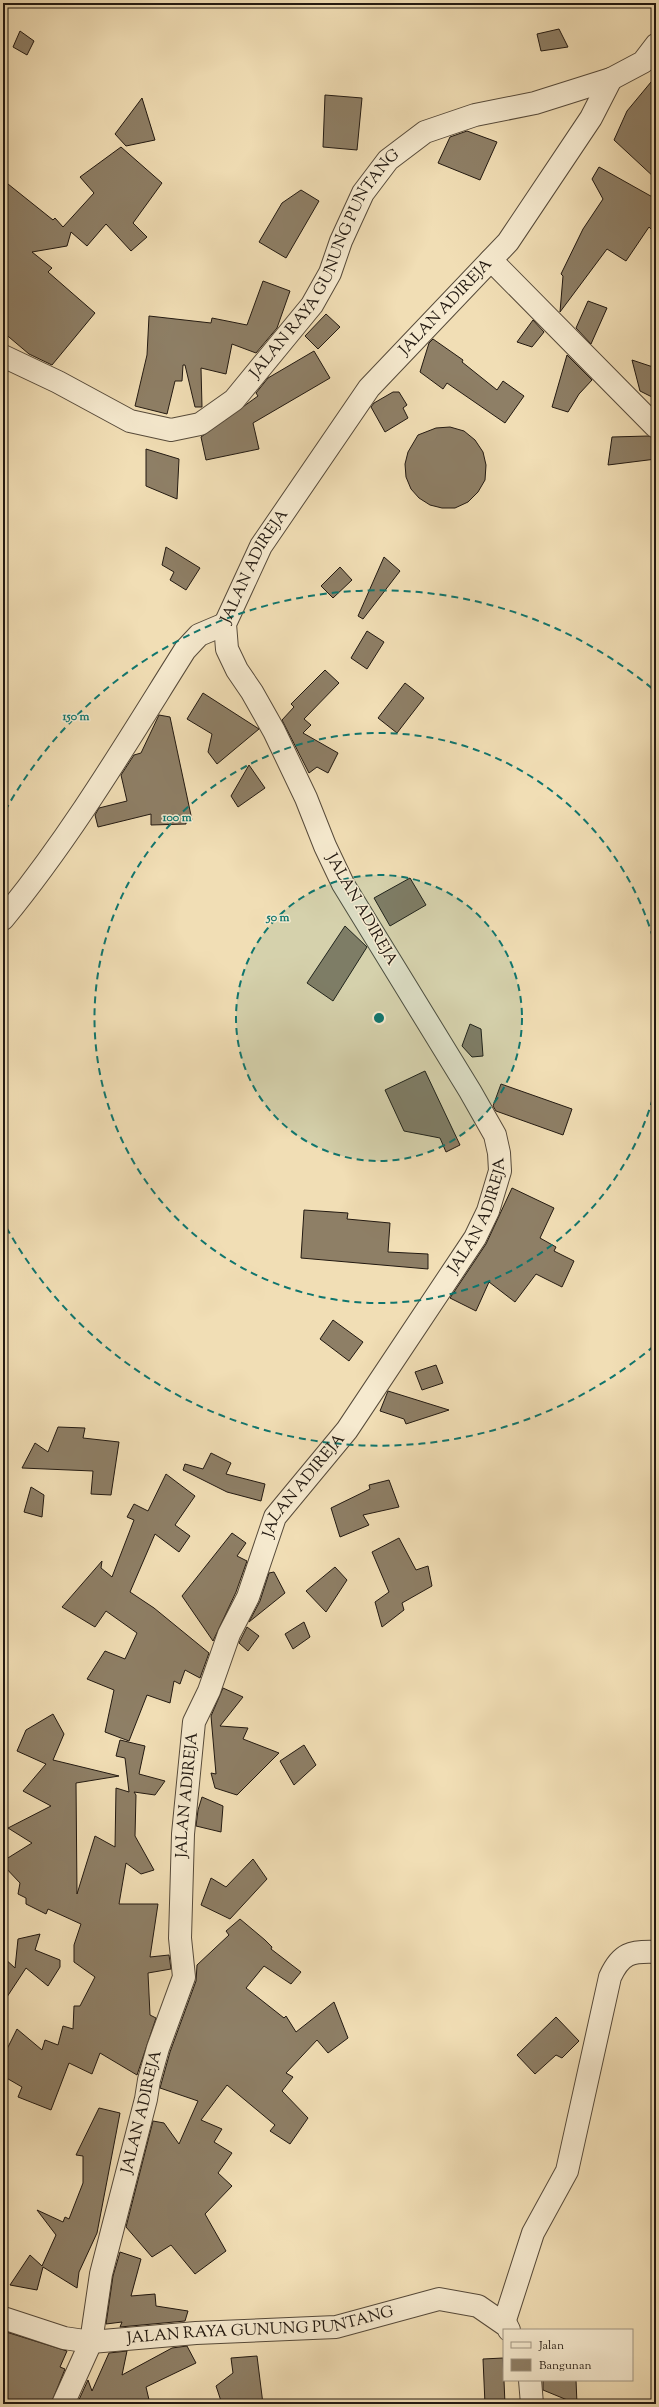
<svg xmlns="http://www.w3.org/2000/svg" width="659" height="2407" viewBox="0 0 659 2407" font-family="'Sorts Mill Goudy',serif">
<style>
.building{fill:#8e7f66;stroke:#221911}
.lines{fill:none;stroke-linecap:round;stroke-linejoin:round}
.minor-casing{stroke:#564a3a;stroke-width:24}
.minor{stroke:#f6eacf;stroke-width:22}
.ring{fill:none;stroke:#0f766e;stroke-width:2;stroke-dasharray:7 5}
.labels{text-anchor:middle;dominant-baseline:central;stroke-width:3;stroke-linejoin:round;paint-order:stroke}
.street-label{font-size:16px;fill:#221911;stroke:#f6eacf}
.centre{fill:#0f766e;stroke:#f6eacf;stroke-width:2}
.ring-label{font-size:12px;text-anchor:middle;font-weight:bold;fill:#0f766e;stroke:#f6eacf;stroke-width:3;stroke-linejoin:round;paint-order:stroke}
</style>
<rect width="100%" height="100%" fill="#f1deb5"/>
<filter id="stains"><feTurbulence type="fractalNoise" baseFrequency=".005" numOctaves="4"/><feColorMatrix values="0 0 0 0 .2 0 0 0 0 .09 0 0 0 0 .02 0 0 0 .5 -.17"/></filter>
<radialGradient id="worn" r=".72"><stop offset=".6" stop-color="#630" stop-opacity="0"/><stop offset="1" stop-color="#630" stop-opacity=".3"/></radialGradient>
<!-- building -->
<g class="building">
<polygon points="559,29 568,47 541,51 537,34"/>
<polygon points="20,31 34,41 27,55 13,47"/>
<polygon points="656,76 656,179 614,140 627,111"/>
<polygon points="325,95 362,98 357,150 323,147"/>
<polygon points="142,98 155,140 126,146 115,134"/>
<polygon points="467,131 497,142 480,180 438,163 450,137"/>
<polygon points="121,147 162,183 133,223 147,237 131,251 106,224 87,246 71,232 67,246 32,252 52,268 48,272 95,313 52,365 29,354 3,332 3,180 53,220 55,218 63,227 94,193 80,177"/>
<polygon points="599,167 656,199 656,217 651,229 649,227 626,261 607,249 560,312 563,276 561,274 583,229 603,199 592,179"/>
<polygon points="301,190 319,201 286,258 259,242 282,203"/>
<polygon points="263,281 290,291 277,328 256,353 232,344 226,374 201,368 202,407 195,407 185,365 183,365 182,381 175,381 167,414 135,406 147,355 149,316 211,323 212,318 247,325"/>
<polygon points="588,301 607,308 591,344 576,328"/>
<polygon points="326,314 340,327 318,349 305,336"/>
<polygon points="533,320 544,332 532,347 517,342"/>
<polygon points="433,339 463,360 462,362 497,390 503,381 524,396 505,423 447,383 443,389 420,372 429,343"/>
<polygon points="314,351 330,378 253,423 259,449 206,460 201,437 258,396 256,393 268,378"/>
<polygon points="567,355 592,380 579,394 568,412 552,407"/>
<polygon points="632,360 656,368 656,399 640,391"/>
<polygon points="393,392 399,392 407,405 403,408 408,418 385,432 371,407 374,403"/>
<polygon points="450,427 464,431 475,440 483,452 486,465 485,480 478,492 468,502 455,508 442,508 430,505 419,498 411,489 406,477 405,464 408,452 418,435 436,428"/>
<polygon points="648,436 656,438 656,459 608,465 612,437"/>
<polygon points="146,449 179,459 177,499 146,486"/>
<polygon points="166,547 200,568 186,590 170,580 174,572 162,565"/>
<polygon points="384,557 400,571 363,619 358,616"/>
<polygon points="340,567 352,580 333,598 321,586"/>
<polygon points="367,631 384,642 367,669 351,658"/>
<polygon points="325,670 339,683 304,719 311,725 303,733 338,753 328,773 317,767 309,773 282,720 294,707 291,704"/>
<polygon points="405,683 424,698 397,733 378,718"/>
<polygon points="203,693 259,729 217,764 208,752 212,734 187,719"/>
<polygon points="159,715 170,717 192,820 186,819 186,824 151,825 151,814 98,827 95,815 99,808 127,801 121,775 134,755 141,753"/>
<polygon points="249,765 265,788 238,807 231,796"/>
<polygon points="410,878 426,905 390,926 374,898"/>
<polygon points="345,926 367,947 333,1001 307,983"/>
<polygon points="470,1024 481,1029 483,1056 472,1057 462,1046"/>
<polygon points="425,1071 460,1145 446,1152 440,1138 404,1131 385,1090"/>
<polygon points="501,1084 572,1109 563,1135 496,1111 493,1106"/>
<polygon points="512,1188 554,1208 540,1238 556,1247 554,1251 574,1261 562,1287 536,1274 515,1302 489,1282 476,1311 450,1298 486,1244"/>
<polygon points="304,1210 348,1213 347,1219 390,1223 388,1252 428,1254 428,1269 301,1258"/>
<polygon points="333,1320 363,1342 349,1361 320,1339"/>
<polygon points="436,1365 443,1383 422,1390 415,1372"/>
<polygon points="388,1391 449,1410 406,1424 404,1419 380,1411"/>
<polygon points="58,1427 85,1428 83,1438 119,1442 111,1495 91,1494 93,1471 22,1468 35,1443 48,1452"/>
<polygon points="211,1453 231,1463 226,1474 265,1484 261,1501 227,1492 183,1470 185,1464 203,1469"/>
<polygon points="166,1474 195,1496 175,1525 190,1536 179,1552 155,1534 130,1592 154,1608 209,1653 200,1678 185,1670 180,1684 174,1681 170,1703 147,1695 129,1741 105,1732 114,1690 87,1679 105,1651 125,1659 137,1633 106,1611 95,1627 62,1607 102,1561 101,1568 112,1577 134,1520 127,1517 134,1504 148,1511"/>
<polygon points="389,1480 399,1507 363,1515 369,1525 340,1537 331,1508 370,1489 369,1485"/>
<polygon points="31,1487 44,1495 42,1517 24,1512"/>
<polygon points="232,1533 246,1543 237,1556 247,1561 236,1592 213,1641 182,1596"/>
<polygon points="399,1538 416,1570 428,1566 432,1586 402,1603 404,1610 382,1627 375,1602 389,1592 372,1552"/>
<polygon points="335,1567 347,1580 326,1612 306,1591"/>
<polygon points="274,1572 285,1593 249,1622 260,1601 269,1573"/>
<polygon points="304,1622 310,1637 293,1649 285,1634"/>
<polygon points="247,1627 259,1636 248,1651 239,1643"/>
<polygon points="223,1688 243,1697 220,1726 248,1728 243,1739 279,1753 237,1795 215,1788 211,1773 216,1774 211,1716"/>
<polygon points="53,1714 64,1734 53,1760 119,1776 76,1783 77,1894 95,1836 115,1847 116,1788 129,1792 125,1758 116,1756 120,1740 145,1746 139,1774 165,1781 155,1795 134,1792 136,1795 135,1836 154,1870 141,1874 126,1863 119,1904 158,1904 150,1957 169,1955 171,1969 148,1973 150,2015 156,2018 137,2075 100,2053 92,2074 69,2063 51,2110 18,2097 22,2087 3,2076 3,2057 17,2029 42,2050 45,2040 58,2045 63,2026 73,2029 74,2006 80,2006 95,1977 74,1962 74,1945 81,1924 48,1909 46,1914 26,1904 26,1898 18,1894 20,1883 3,1865 3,1861 32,1843 8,1828 51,1806 23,1791 46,1764 17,1751 26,1730"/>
<polygon points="304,1745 316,1765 294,1785 280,1761"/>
<polygon points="202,1797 223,1806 221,1832 196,1826 198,1810"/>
<polygon points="253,1859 267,1879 230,1919 201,1905 211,1878 226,1887"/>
<polygon points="240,1919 265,1940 272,1947 271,1949 301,1972 291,1984 264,1966 246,1988 284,2018 286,2016 296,2032 334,2002 348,2038 328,2053 317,2040 286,2073 293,2077 282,2091 308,2118 290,2144 270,2131 275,2125 227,2085 201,2120 222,2129 214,2142 232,2153 218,2173 232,2186 205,2214 226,2251 195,2274 171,2245 152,2257 126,2227 153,2121 164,2123 179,2144 198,2101 160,2088 170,2052 196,1981 197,1965 229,1935 226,1931"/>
<polygon points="40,1934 35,1950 60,1960 60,1967 48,1986 26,1968 3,2003 3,1957 15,1968 18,1939"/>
<polygon points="556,2017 579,2041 562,2058 556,2055 535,2074 517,2055"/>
<polygon points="99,2108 120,2113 97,2233 79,2272 77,2288 43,2267 37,2290 10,2285 30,2255 42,2266 56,2235 37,2210 63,2222 65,2217 69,2219 83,2183 83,2156 76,2155"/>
<polygon points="120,2252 141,2259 131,2296 155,2294 156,2306 188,2311 185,2321 120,2327 122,2322 106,2324 113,2276"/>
<polygon points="3,2331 67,2351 60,2367 65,2369 51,2404 3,2404"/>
<polygon points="187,2346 196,2363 146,2387 150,2404 77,2404 88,2380 92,2391 109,2353 127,2351 122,2375 172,2348"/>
<polygon points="257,2356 263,2404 222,2404 216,2386 233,2373 231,2358"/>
<polygon points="503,2358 505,2404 485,2404 483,2359"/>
<polygon points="543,2380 576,2380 577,2404 543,2390"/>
</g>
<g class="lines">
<!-- minor casing -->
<g class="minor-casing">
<g id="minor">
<polyline points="491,260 655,426"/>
<path id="s1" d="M3,356L58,382L130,421L171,430L200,424L234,400L312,305L330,273L341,241L363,193L388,160L425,132L475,115L535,103L611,79L643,62L656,45"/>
<path d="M3,919C72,835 127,742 185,650L199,635L225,624"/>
<path id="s2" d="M3,2318L64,2338L91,2342L196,2333L336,2327L439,2299L478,2306L507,2326L509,2330"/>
<path d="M504,2323L533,2233L567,2171L610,1977C621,1953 631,1951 656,1952"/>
<polyline points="530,2380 532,2404"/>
<path id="s3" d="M63,2404L91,2342L101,2274L146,2099L149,2080L158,2048L184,1977L180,1938L183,1834L194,1722L209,1691L229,1634L248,1597L275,1517L347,1430L475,1238L488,1211L500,1171L499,1153L495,1135L470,1091L343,884L325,846L306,798L274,731L252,692L237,670L227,649L225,624L261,546L369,388L508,242L591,118L611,79"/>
</g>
</g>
<!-- minor -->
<use href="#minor" class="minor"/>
</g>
<!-- distance rings -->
<circle cx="379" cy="1018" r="143" fill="#0f766e" fill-opacity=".12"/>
<g class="ring">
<circle cx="379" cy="1018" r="143"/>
<path d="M656 1087A285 285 0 1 1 656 949"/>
<path d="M654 1346A428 428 0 0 1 5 1225M5 811A428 428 0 0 1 654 690"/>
</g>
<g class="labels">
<!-- street labels -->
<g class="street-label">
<text stroke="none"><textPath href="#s1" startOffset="421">JALAN RAYA GUNUNG PUNTANG</textPath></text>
<text stroke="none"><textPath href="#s3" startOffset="2344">JALAN ADIREJA</textPath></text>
<text stroke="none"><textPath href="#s3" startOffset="2020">JALAN ADIREJA</textPath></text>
<text transform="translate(361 910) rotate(60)">JALAN ADIREJA</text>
<text stroke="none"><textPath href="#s3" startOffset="1288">JALAN ADIREJA</textPath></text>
<text stroke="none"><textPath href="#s3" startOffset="964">JALAN ADIREJA</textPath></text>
<text stroke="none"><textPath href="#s3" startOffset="628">JALAN ADIREJA</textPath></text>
<text stroke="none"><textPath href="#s3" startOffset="304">JALAN ADIREJA</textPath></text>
<text stroke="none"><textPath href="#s2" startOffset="262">JALAN RAYA GUNUNG PUNTANG</textPath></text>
</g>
</g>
<circle cx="379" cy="1018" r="6" class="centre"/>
<g class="ring-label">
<text x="76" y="720">150 m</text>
<text x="177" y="821">100 m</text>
<text x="278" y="921">50 m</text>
</g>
<!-- margin -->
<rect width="659" height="2407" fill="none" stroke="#f1deb5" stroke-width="16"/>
<rect x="4" y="4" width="651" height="2399" fill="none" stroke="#221911" stroke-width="2"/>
<rect x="8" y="8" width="643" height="2391" fill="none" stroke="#221911"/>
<!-- legend -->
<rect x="503" y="2329" width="130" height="52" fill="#f6eacf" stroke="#a19683"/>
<rect x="511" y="2342" width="20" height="6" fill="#f6eacf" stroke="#a19683"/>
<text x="539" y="2349" font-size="12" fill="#221911">Jalan</text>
<rect x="511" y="2359" width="20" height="12" fill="#8e7f66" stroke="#a19683"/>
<text x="539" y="2369" font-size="12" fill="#221911">Bangunan</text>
<rect width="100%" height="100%" filter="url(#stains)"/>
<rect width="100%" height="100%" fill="url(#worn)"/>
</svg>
